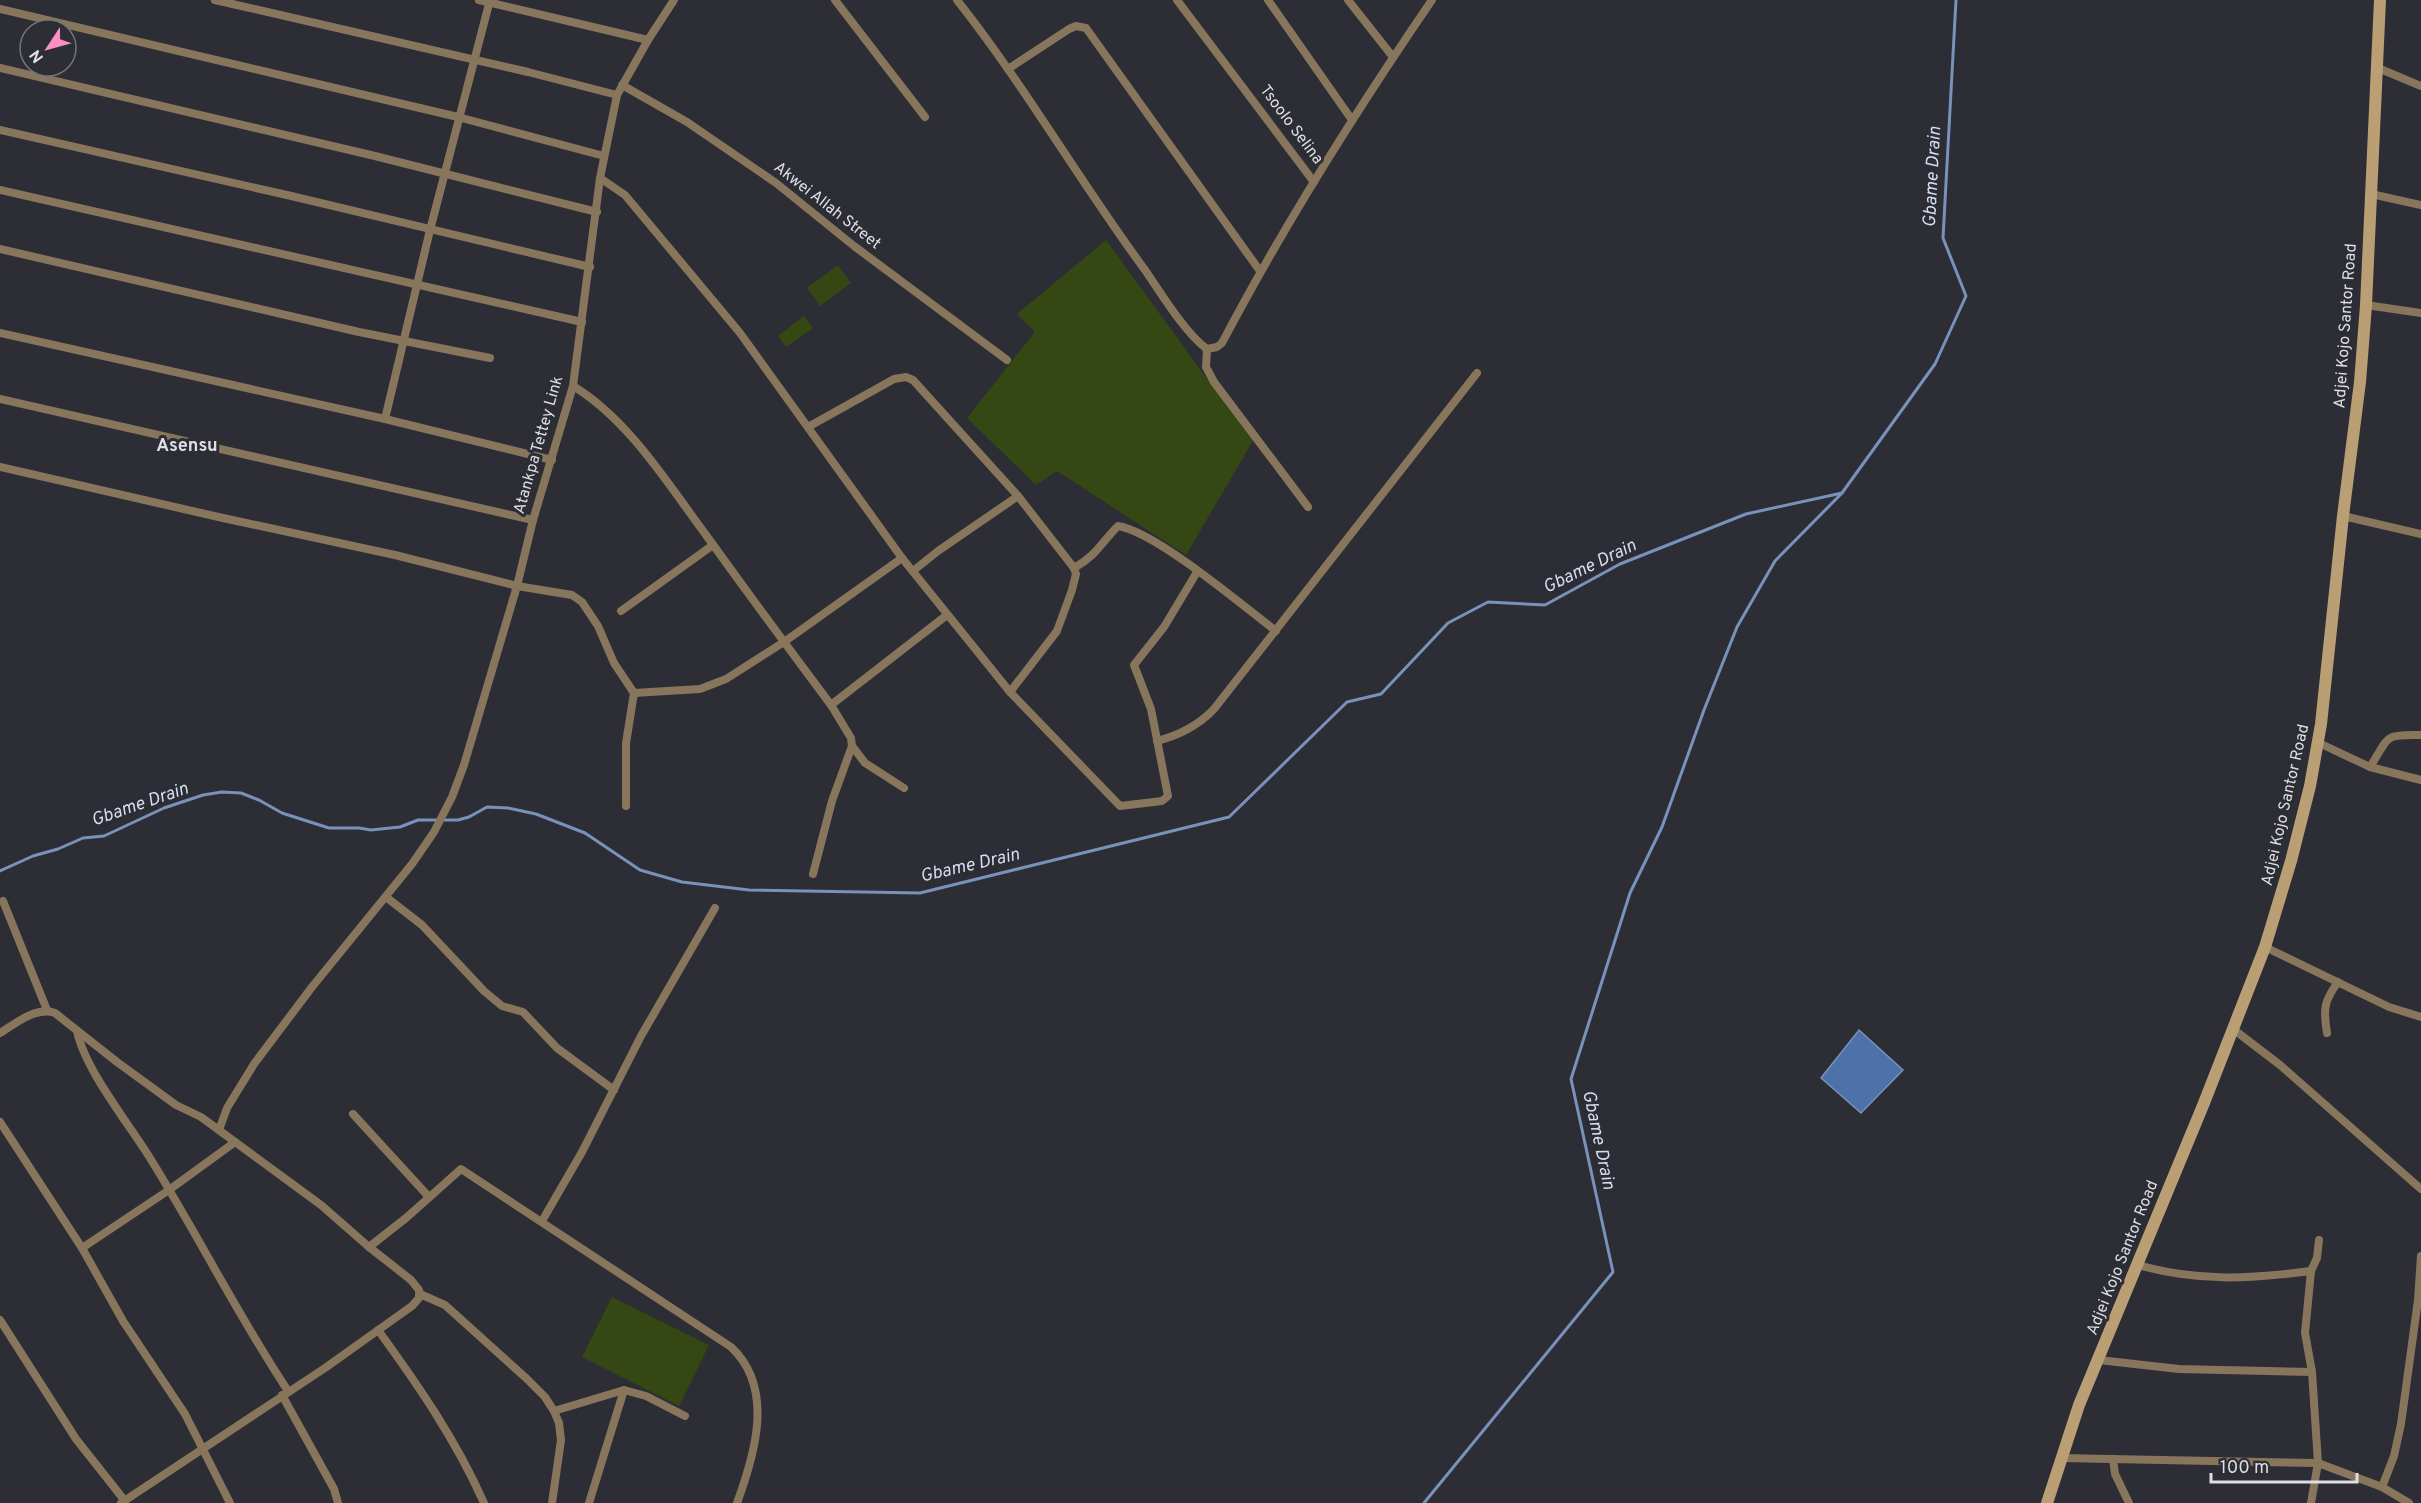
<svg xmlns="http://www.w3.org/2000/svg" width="2421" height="1503" viewBox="0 0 2421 1503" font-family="Overpass,sans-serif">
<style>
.green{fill:#354814}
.water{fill:#4d71a9;stroke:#7892bb;stroke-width:1.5}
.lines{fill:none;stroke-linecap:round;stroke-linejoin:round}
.stream{stroke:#7892bb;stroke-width:3}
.street{stroke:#87765c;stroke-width:8}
.secondary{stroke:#ba9e74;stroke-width:12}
.labels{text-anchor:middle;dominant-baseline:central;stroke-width:6;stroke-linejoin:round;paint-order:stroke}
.street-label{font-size:16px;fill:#dedee4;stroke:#2c2d35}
.water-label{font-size:18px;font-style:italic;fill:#d4deef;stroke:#2c2d35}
.neighbourhood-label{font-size:18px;font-weight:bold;fill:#dedee4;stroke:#2c2d35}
</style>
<rect width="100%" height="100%" fill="#2c2d35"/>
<!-- green -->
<g class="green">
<polygon points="1106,240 1208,380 1254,439 1186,555 1057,471 1036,485 967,418 1035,332 1017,314"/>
<polygon points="838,265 851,283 820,306 807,288"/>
<polygon points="804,316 813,328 786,347 778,336"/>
<polygon points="612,1297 709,1345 679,1406 582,1357"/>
</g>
<!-- water -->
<polygon class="water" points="1859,1030 1903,1070 1861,1113 1821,1078"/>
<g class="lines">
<!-- stream -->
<g class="stream">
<polyline points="0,871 33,856 58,849 83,838 104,836 164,808 203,795 222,792 241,793 259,800 282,813 329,828 359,828 371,830 400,827 418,820 458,820 469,817 487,807 508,808 536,814 585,833 640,870 682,882 749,890 920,893 1229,817 1347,702 1381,694 1448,623 1488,602 1545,605 1620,564 1746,514 1842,493"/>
<polyline points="1424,1503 1613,1272 1571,1079 1630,893 1662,827 1704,710 1737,627 1775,561 1842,493 1935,364 1966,296 1943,238 1956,0"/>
</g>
<!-- street -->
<g class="street">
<polyline points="215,0 528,72 617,95"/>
<polyline points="479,0 648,40"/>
<polyline points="835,0 925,117"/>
<path d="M957,0C1025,86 1080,182 1145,270C1161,293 1185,333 1207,349L1217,347L1222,343C1284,225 1356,111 1432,0"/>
<polyline points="1177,0 1314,182"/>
<polyline points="1268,0 1352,120"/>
<polyline points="1348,0 1393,57"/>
<polyline points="0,9 458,117 604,156"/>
<polyline points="0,68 375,156 597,212"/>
<polyline points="2378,68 2421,86"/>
<polyline points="1008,69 1069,29 1076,26 1086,28 1260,271"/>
<polyline points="622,85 687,122 776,183 854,246 1007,360"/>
<polyline points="0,130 287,195 590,267"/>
<polyline points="600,178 625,195 740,333 902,558 1010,692 1120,806 1162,801 1168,796 1151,709 1134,665 1164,627 1197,572"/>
<polyline points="0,190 582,322"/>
<polyline points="2371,194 2421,205"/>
<polyline points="0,249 359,332 490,358"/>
<polyline points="2366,305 2421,313"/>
<polyline points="0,333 385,419 552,460"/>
<polyline points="1207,349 1206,367 1214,382 1308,507"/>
<path d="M573,386C628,419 668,484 706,535C747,592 789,649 831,705L851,738L852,746L832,801L813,874"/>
<polyline points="0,399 533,520"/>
<polyline points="385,419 430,230 490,0"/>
<polyline points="808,427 894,379 906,377 913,380 1018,496 1074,568 1076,574 1072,590 1057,631 1010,692"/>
<polyline points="0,467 223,518 395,555 517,586 572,595 582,602 598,626 614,663 634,693 700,689 726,679 784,642 902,558"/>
<polyline points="2343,516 2421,534"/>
<path d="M1074,568C1097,555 1101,543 1118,526C1156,532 1242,605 1276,631"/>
<polyline points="913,571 938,551 1018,496"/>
<polyline points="621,611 713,545"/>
<polyline points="831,705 947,615"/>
<path d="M1157,741C1180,735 1198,726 1214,709L1477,373"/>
<polyline points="2319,743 2370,767 2421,780"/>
<polyline points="852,746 865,763 904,788"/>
<path d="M2370,767C2390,736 2383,734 2421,735"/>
<polyline points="626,806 626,743 634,693"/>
<polyline points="386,897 422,925 484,991 502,1006 523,1012 557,1048 614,1090"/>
<polyline points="3,901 47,1010"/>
<polyline points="2265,947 2389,1007 2421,1017"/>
<polyline points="2233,1029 2280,1065 2421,1189"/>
<path d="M77,1031C85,1070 129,1124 150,1158C198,1235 238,1316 288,1391"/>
<path d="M0,1033C16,1023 37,1006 55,1013L117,1062L176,1105L201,1117L321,1205L369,1247L411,1280L419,1290V1298L412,1306L325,1368L121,1503"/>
<path d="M2327,1033C2323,1009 2324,1001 2338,982"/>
<polyline points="353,1114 429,1197"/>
<polyline points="0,1122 82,1248 123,1321 185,1414 230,1503"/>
<polyline points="219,1130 227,1108 254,1064 312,987 412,864 434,832 452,797 464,765 517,586 533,520 573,386 600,178 617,95 648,40 674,0"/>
<polyline points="542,1221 582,1152 641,1036 715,908"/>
<path d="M369,1247L406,1218L461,1169L731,1347C775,1388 755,1454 737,1503"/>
<polyline points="82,1248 169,1190 235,1142"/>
<path d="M2138,1265C2199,1282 2249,1279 2311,1271"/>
<polyline points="420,1294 445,1305 526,1378 545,1397 554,1411 559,1423 561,1440 552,1503"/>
<polyline points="0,1320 76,1439 125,1501"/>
<path d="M378,1330C418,1385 456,1440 484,1503"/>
<polyline points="2099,1360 2179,1369 2312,1372"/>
<polyline points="282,1395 334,1489 338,1503"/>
<polyline points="554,1411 624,1390 646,1396 685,1416"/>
<polyline points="2060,1458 2318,1463 2382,1487 2409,1503"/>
<polyline points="2113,1459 2115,1474 2129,1503"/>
<polyline points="2382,1487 2394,1456 2401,1424 2418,1300 2421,1256"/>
<polyline points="589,1503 624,1390"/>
<polyline points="2311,1503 2318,1463 2312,1372 2305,1333 2311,1271 2317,1258 2319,1240"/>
</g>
<!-- secondary -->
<polyline class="secondary" points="2047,1503 2079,1405 2204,1103 2265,947 2291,861 2310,786 2321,724 2343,516 2360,382 2366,305 2380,0"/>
</g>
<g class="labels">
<!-- street labels -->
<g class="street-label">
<text transform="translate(1291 125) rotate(53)">Tsoolo Selina</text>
<text transform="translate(827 206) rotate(38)">Akwei Allah Street</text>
<text transform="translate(2346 326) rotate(-86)">Adjei Kojo Santor Road</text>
<text transform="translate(539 445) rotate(-74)">Atankpa Tettey Link</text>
<text transform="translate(2286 805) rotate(-77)">Adjei Kojo Santor Road</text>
<text transform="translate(2123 1258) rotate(-68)">Adjei Kojo Santor Road</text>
</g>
<!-- water labels -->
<g class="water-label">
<text transform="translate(1933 177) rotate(-87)">Gbame Drain</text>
<text transform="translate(1590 567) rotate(-26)">Gbame Drain</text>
<text transform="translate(140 805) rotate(-19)">Gbame Drain</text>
<text transform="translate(970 866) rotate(-13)">Gbame Drain</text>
<text transform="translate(1598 1140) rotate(78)">Gbame Drain</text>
</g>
<!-- neighbourhood labels -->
<g class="neighbourhood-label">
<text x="187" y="446">Asensu</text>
</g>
</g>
<!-- north arrow -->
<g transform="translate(48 48) rotate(234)"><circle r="28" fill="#2c2d35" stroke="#73747b" stroke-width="1.5"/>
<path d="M0-4.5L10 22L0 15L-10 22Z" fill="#fc8fc1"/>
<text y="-9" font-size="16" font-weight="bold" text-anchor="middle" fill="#dedee4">N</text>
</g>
<!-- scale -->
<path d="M2211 1473v9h146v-9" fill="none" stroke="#dedee4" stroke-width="3"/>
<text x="2220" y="1473" font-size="18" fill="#dedee4" stroke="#2c2d35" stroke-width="4.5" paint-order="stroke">100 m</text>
</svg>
